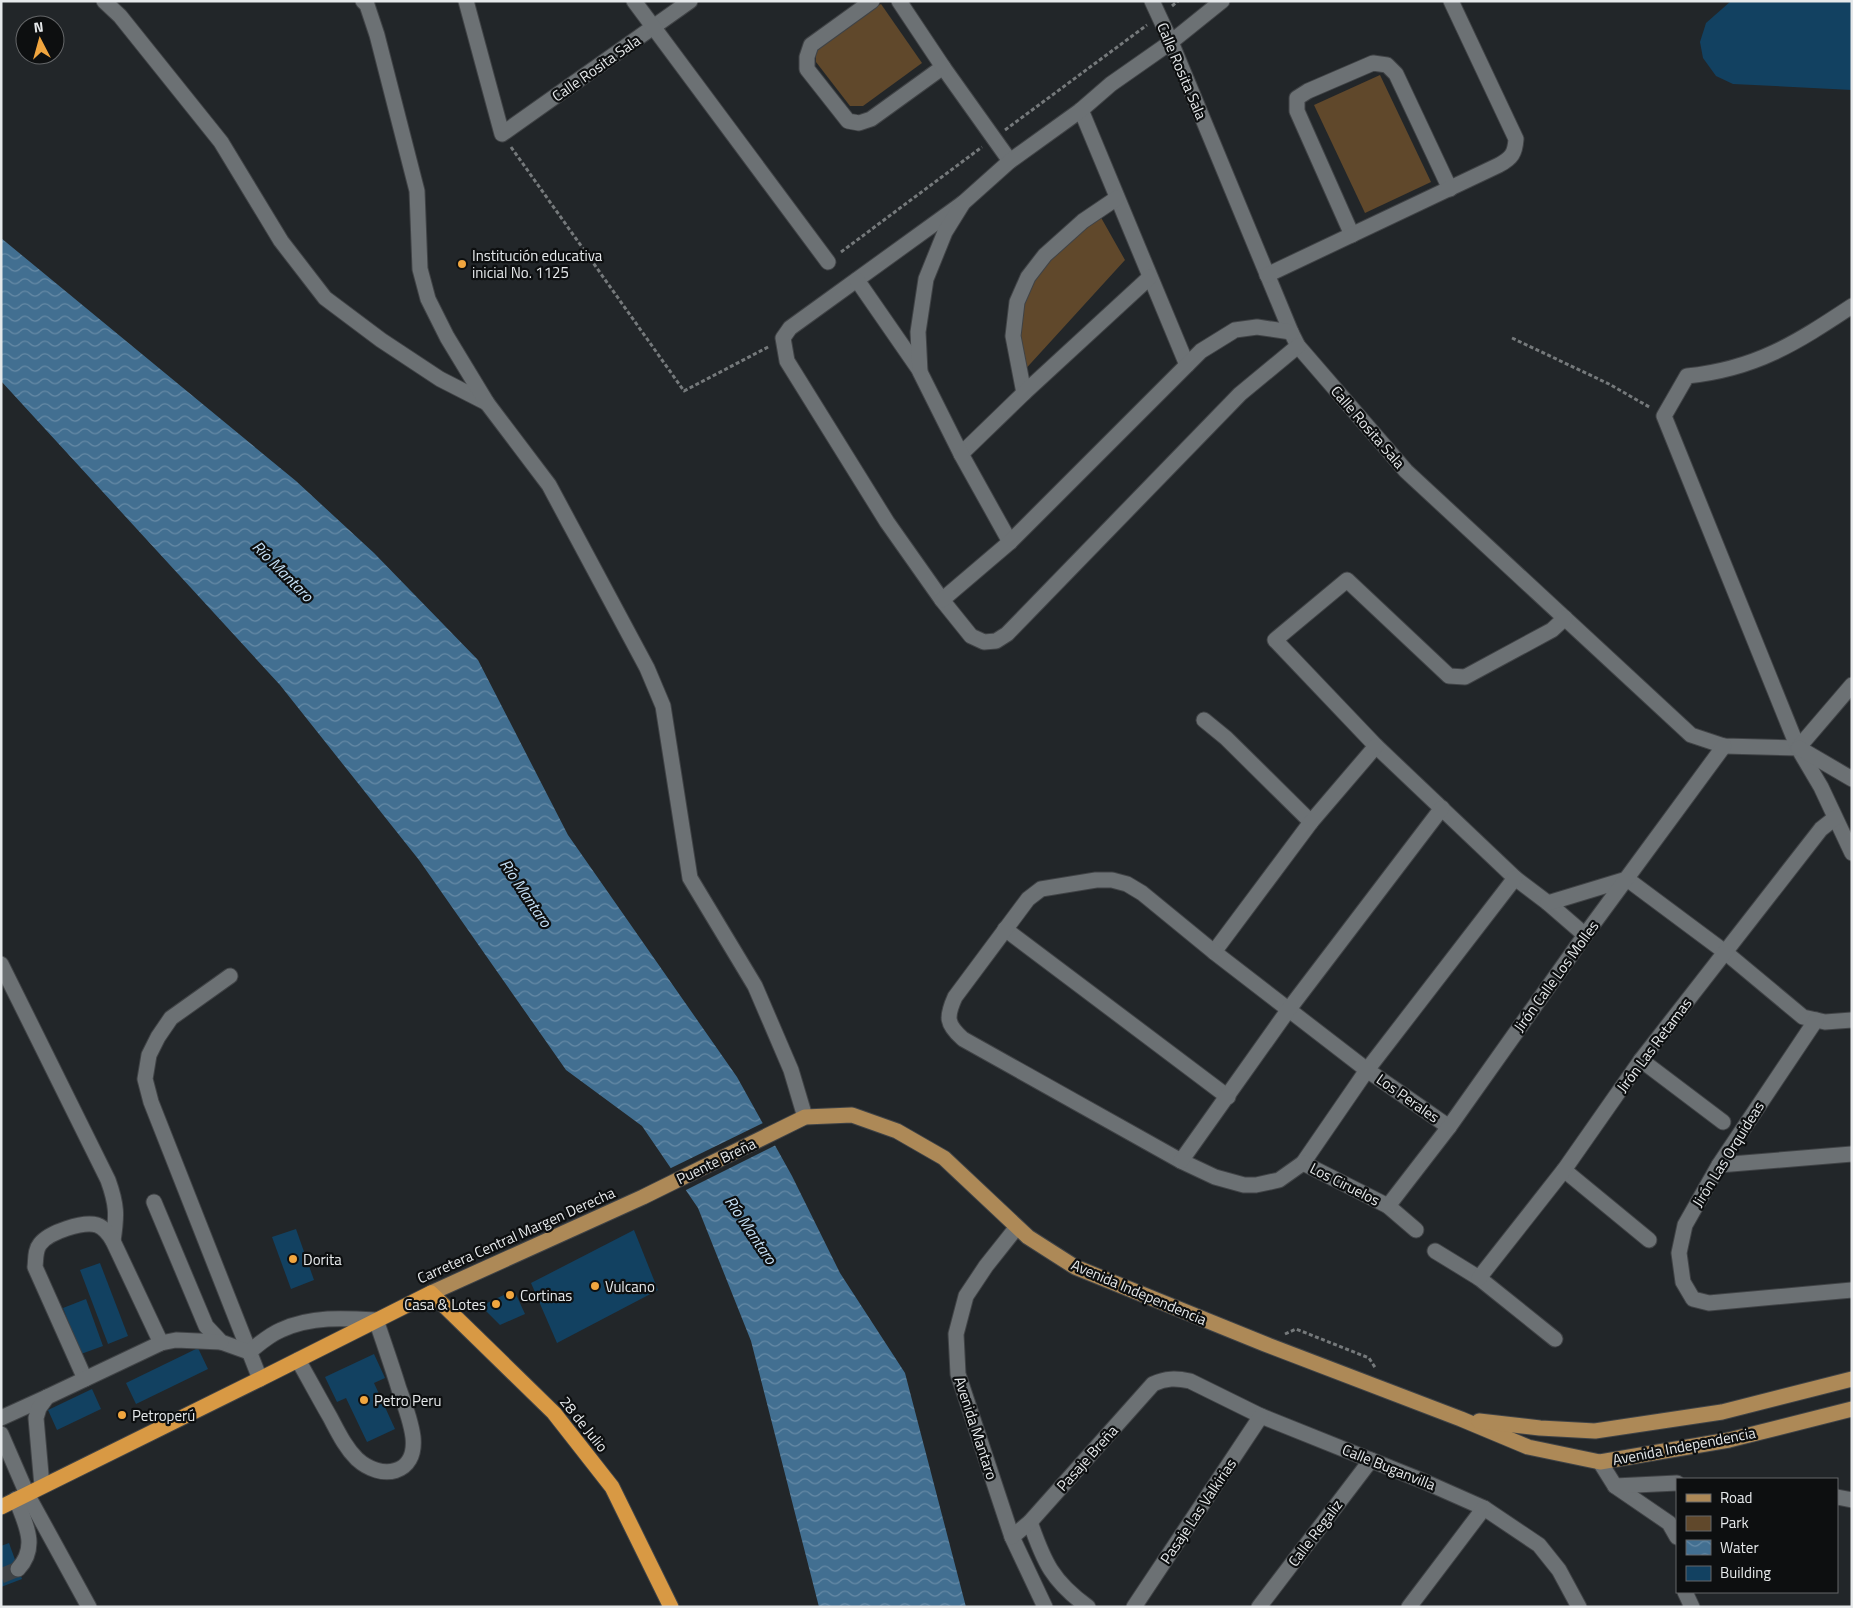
<svg xmlns="http://www.w3.org/2000/svg" width="1853" height="1608" viewBox="0 0 1853 1608" font-family="'Titillium Web',sans-serif">
<style>
.green{fill:#60482b}
.water{fill:url(#water-waves)}
.pier{fill:#222629}
.building{fill:#124161}
.lines{fill:none;stroke-linecap:round;stroke-linejoin:round}
.minor-tunnel{stroke:#3f4346;stroke-width:15;stroke-dasharray:15 8;stroke-linecap:butt}
.minor-casing{stroke:#404346;stroke-width:17}
.major-casing{stroke:#404346;stroke-width:17}
.highway-casing{stroke:#404346;stroke-width:17}
.path{stroke:#75797b;stroke-width:3;stroke-dasharray:4 2.5;stroke-linecap:butt}
.minor{stroke:#6c7174;stroke-width:15}
.major{stroke:#ad8957;stroke-width:15}
.highway{stroke:#d89944;stroke-width:15}
.poi-dot{fill:#f1a63f;stroke:#0d0f10;stroke-width:2}
.labels{text-anchor:middle;dominant-baseline:central;stroke-width:4.5;stroke-linejoin:round;paint-order:stroke}
.street-label{font-size:15px;fill:#e6e9eb;stroke:#0d0f10}
.poi-label{font-size:15px;fill:#e6e9eb;stroke:#0d0f10;text-anchor:start}
.water-label{font-size:16px;font-style:italic;fill:#c6e1f7;stroke:#0d0f10}
</style>
<defs>
<pattern id="water-waves" width="16" height="10" patternUnits="userSpaceOnUse" patternTransform="scale(1.25)"><rect width="16" height="10" fill="#426f91"/><path d="M0 5q4-4 8 0t8 0" fill="none" stroke="#668aa6"/></pattern>
</defs>
<rect width="100%" height="100%" fill="#222629"/>
<!-- green -->
<g class="green">
<polygon points="881,4 922,63 863,106 850,106 816,62 816,48"/>
<polygon points="1380,75 1431,182 1365,213 1314,105"/>
<path d="M1099,214L1125,260L1021,374C1019,360 1016,345 1016,332C1018,272 1058,249 1099,214Z"/>
</g>
<!-- water -->
<polygon class="water" points="1,238 296,481 374,553 478,660 568,835 737,1077 792,1176 840,1273 905,1373 966,1607 819,1607 751,1341 698,1208 642,1126 566,1070 419,860 280,685 1,381"/>
<!-- pier -->
<polygon class="pier" points="765,1122 778,1144 684,1191 669,1169"/>
<!-- building -->
<g class="building">
<polygon points="1731,1 1852,1 1852,90 1733,84 1716,76 1703,58 1700,42 1706,23"/>
<polygon points="296,1229 314,1280 291,1289 272,1237"/>
<polygon points="634,1230 658,1290 557,1343 531,1283"/>
<polygon points="100,1263 128,1336 108,1344 80,1270"/>
<polygon points="514,1290 525,1314 500,1325 485,1310 487,1303"/>
<polygon points="86,1299 103,1346 81,1354 63,1308"/>
<polygon points="198,1348 208,1369 136,1404 126,1383"/>
<polygon points="374,1354 385,1378 374,1383 395,1429 367,1442 346,1398 337,1402 325,1377"/>
<polygon points="92,1389 101,1409 57,1430 48,1410"/>
<polygon points="9,1543 22,1579 1,1587 1,1546"/>
</g>
<g class="lines">
<!-- minor-tunnel -->
<polyline class="minor-tunnel" points="1,1576 18,1569"/>
<!-- minor casing -->
<g class="minor-casing">
<g id="minor">
<polyline points="104,1 120,16 221,142 281,241 325,298 381,340 440,379 487,403"/>
<polyline points="363,1 367,5 377,35 417,191 420,269 428,299 447,337 487,403 549,485 647,668 663,706 690,878 755,986 791,1070 805,1117"/>
<polyline points="466,1 502,134 690,1"/>
<polyline points="634,1 828,262"/>
<polyline points="872,1 811,45 807,57 807,69 848,121 859,123 871,119 943,67"/>
<polyline points="899,1 943,67 1010,161"/>
<polyline points="1152,1 1171,42 1291,332 1298,346 1406,471 1691,735 1724,746 1798,748 1821,787 1852,853"/>
<polyline points="1081,110 1187,365"/>
<polyline points="963,203 790,328 783,338 787,361 887,522 942,600 971,636 984,642 996,641 1007,634 1240,394 1298,346"/>
<polyline points="1352,235 1297,111 1297,98 1308,91 1373,63 1387,65 1396,74 1450,189"/>
<path d="M1267,275L1499,165C1512,158 1515,153 1516,139L1451,1"/>
<polyline points="857,280 920,371"/>
<polyline points="1024,393 1013,336 1017,302 1028,277 1045,255 1083,221 1117,198"/>
<polyline points="961,454 1024,393 1150,277"/>
<polyline points="1010,542 961,454 920,372 918,332 926,279 945,232 963,203 1010,161 1081,110 1111,84 1171,42 1222,1"/>
<polyline points="942,600 1010,542 1201,351 1235,330 1257,327 1291,332"/>
<polyline points="1565,618 1552,630 1465,677 1449,676 1347,580 1275,640 1376,746 1515,878 1548,903 1585,935"/>
<polyline points="1204,720 1226,738 1311,822"/>
<path d="M1798,748L1664,416L1687,376C1756,369 1796,343 1852,306"/>
<polyline points="1798,748 1852,685"/>
<polyline points="1799,748 1852,779"/>
<polyline points="1548,903 1627,879 1725,952 1803,1017 1825,1022 1852,1020"/>
<polyline points="1005,929 1228,1097"/>
<polyline points="1214,952 1311,822 1376,746"/>
<path d="M1,964L108,1180C117,1205 117,1215 113,1241"/>
<polyline points="230,976 171,1018 158,1037 149,1055 145,1079 151,1102 260,1379"/>
<polyline points="1816,1020 1719,1165 1685,1225 1679,1253 1683,1282 1693,1299 1709,1303 1852,1290"/>
<polyline points="1641,1060 1723,1122"/>
<path d="M1449,1127L1367,1070L1214,952L1142,893L1127,884L1112,880H1096L1041,889L1028,899L955,997C946,1017 946,1024 963,1039L1181,1161L1215,1177L1244,1185H1256L1279,1180L1303,1163L1367,1070L1515,878"/>
<polyline points="1181,1161 1289,1009 1442,808"/>
<polyline points="1303,1163 1388,1206 1416,1230"/>
<polyline points="1719,1165 1852,1154"/>
<polyline points="1564,1170 1649,1240"/>
<path d="M154,1202L206,1326L221,1342L249,1352C259,1344 269,1335 281,1330C311,1316 344,1318 376,1320C384,1343 392,1366 399,1389C405,1405 411,1421 413,1437C417,1475 381,1481 357,1459C345,1447 338,1432 330,1417C319,1398 309,1379 298,1360"/>
<polyline points="1388,1206 1449,1127 1585,935 1724,746"/>
<polyline points="1017,1227 986,1266 966,1296 956,1334 958,1374 1012,1537 1045,1607"/>
<polyline points="1435,1251 1479,1278 1555,1339"/>
<polyline points="1479,1278 1564,1170 1641,1060 1821,829 1835,818"/>
<path d="M85,1379L35,1267C36,1259 35,1250 40,1244C49,1232 83,1221 97,1225C105,1228 109,1234 113,1241L161,1343"/>
<polyline points="1,1418 47,1397"/>
<polyline points="1,1434 27,1494 89,1607"/>
<polyline points="1600,1462 1615,1486 1669,1523 1677,1537"/>
<polyline points="42,1486 36,1418 39,1408 47,1397 161,1343 176,1340 221,1342"/>
<polyline points="1615,1486 1677,1483"/>
<polyline points="1837,1497 1852,1500"/>
<path d="M16,1499C25,1523 39,1547 18,1569"/>
<path d="M1030,1522C1044,1562 1052,1581 1088,1607"/>
<path d="M1012,1537L1030,1522L1153,1384C1166,1378 1176,1378 1190,1381L1261,1416L1423,1481L1484,1508L1539,1545L1559,1570L1579,1607"/>
<polyline points="1685,1592 1692,1607"/>
<polyline points="1134,1607 1261,1416"/>
<polyline points="1259,1607 1371,1460"/>
<polyline points="1409,1607 1484,1508"/>
</g>
</g>
<!-- major casing -->
<g class="major-casing">
<g id="major">
<polyline points="431,1293 643,1197 805,1117 852,1115 897,1131 944,1158 1028,1237 1075,1267 1265,1344 1461,1419 1528,1447 1600,1462 1729,1440 1852,1409"/>
<polyline points="1479,1421 1540,1428 1595,1431 1722,1412 1852,1379"/>
</g>
</g>
<!-- highway casing -->
<g class="highway-casing">
<polyline id="highway" points="1,1507 260,1379 431,1293 554,1413 612,1487 671,1607"/>
</g>
<!-- path -->
<g class="path">
<polyline points="1172,6 1178,1"/>
<polyline points="1005,130 1147,25"/>
<polyline points="511,147 684,391 770,346"/>
<polyline points="841,252 982,147"/>
<polyline points="1512,338 1609,384 1651,408"/>
<polyline points="1285,1334 1296,1329 1369,1358 1376,1369"/>
</g>
<!-- minor -->
<use href="#minor" class="minor"/>
<!-- major -->
<use href="#major" class="major"/>
<!-- highway -->
<use href="#highway" class="highway"/>
</g>
<!-- markers -->
<g class="poi-dot">
<circle cx="462" cy="264" r="5"/>
<circle cx="293" cy="1259" r="5"/>
<circle cx="595" cy="1286" r="5"/>
<circle cx="510" cy="1295" r="5"/>
<circle cx="496" cy="1304" r="5"/>
<circle cx="364" cy="1400" r="5"/>
<circle cx="122" cy="1415" r="5"/>
</g>
<g class="labels">
<!-- street labels -->
<g class="street-label">
<text transform="translate(596 68) rotate(-35)">Calle Rosita Sala</text>
<text transform="translate(1182 71) rotate(67)">Calle Rosita Sala</text>
<text transform="translate(1368 427) rotate(49)">Calle Rosita Sala</text>
<text transform="translate(1556 976) rotate(-54)">Jirón Calle Los Molles</text>
<text transform="translate(1654 1045) rotate(-53)">Jirón Las Retamas</text>
<text transform="translate(1408 1098) rotate(35)">Los Perales</text>
<text transform="translate(1728 1154) rotate(-58)">Jirón Las Orquideas</text>
<text transform="translate(716 1161) rotate(-26)">Puente Breña</text>
<text transform="translate(1345 1184) rotate(27)">Los Ciruelos</text>
<text transform="translate(516 1235) rotate(-24)">Carretera Central Margen Derecha</text>
<text transform="translate(1139 1292) rotate(23)">Avenida Independencia</text>
<text transform="translate(584 1424) rotate(51)">28 de Julio</text>
<text transform="translate(976 1428) rotate(72)">Avenida Mantaro</text>
<text transform="translate(1684 1446) rotate(-11)">Avenida Independencia</text>
<text transform="translate(1087 1458) rotate(-48)">Pasaje Breña</text>
<text transform="translate(1389 1467) rotate(22)">Calle Buganvilla</text>
<text transform="translate(1198 1511) rotate(-56)">Pasaje Las Valkirias</text>
<text transform="translate(1315 1533) rotate(-53)">Calle Regaliz</text>
</g>
<!-- poi labels -->
<g class="poi-label">
<text x="472" y="255">Institución educativa<tspan x="472" dy="17">inicial No. 1125</tspan></text>
<text x="303" y="1259">Dorita</text>
<text x="605" y="1286">Vulcano</text>
<text x="520" y="1295">Cortinas</text>
<text x="486" y="1304" text-anchor="end">Casa &amp; Lotes</text>
<text x="374" y="1400">Petro Peru</text>
<text x="132" y="1415">Petroperú</text>
</g>
<!-- water labels -->
<g class="water-label">
<text transform="translate(283 571) rotate(45)">Río Mantaro</text>
<text transform="translate(526 893) rotate(56)">Río Mantaro</text>
<text transform="translate(751 1230) rotate(56)">Río Mantaro</text>
</g>
</g>
<!-- border -->
<rect width="1853" height="1608" fill="none" stroke="#e6e9eb" stroke-width="5"/>
<!-- legend -->
<rect x="1676" y="1478" width="162" height="115" fill="#0d0f10" stroke="#646668"/>
<rect x="1686" y="1494" width="25" height="8" fill="#ad8957" stroke="#646668"/>
<text x="1720" y="1503" font-size="15" fill="#e6e9eb">Road</text>
<rect x="1686" y="1516" width="25" height="15" fill="#60482b" stroke="#646668"/>
<text x="1720" y="1528" font-size="15" fill="#e6e9eb">Park</text>
<rect x="1686" y="1540" width="25" height="15" fill="url(#water-waves)" stroke="#646668"/>
<text x="1720" y="1553" font-size="15" fill="#e6e9eb">Water</text>
<rect x="1686" y="1566" width="25" height="15" fill="#124161" stroke="#646668"/>
<text x="1720" y="1578" font-size="15" fill="#e6e9eb">Building</text>
<!-- north arrow -->
<g transform="translate(40 40) rotate(354)"><circle r="24" fill="#0d0f10" stroke="#646668"/>
<path d="M0-4L9 19L0 12L-9 19Z" fill="#f1a63f"/>
<text y="-8" font-size="14" font-weight="bold" text-anchor="middle" fill="#e6e9eb">N</text>
</g>
</svg>
